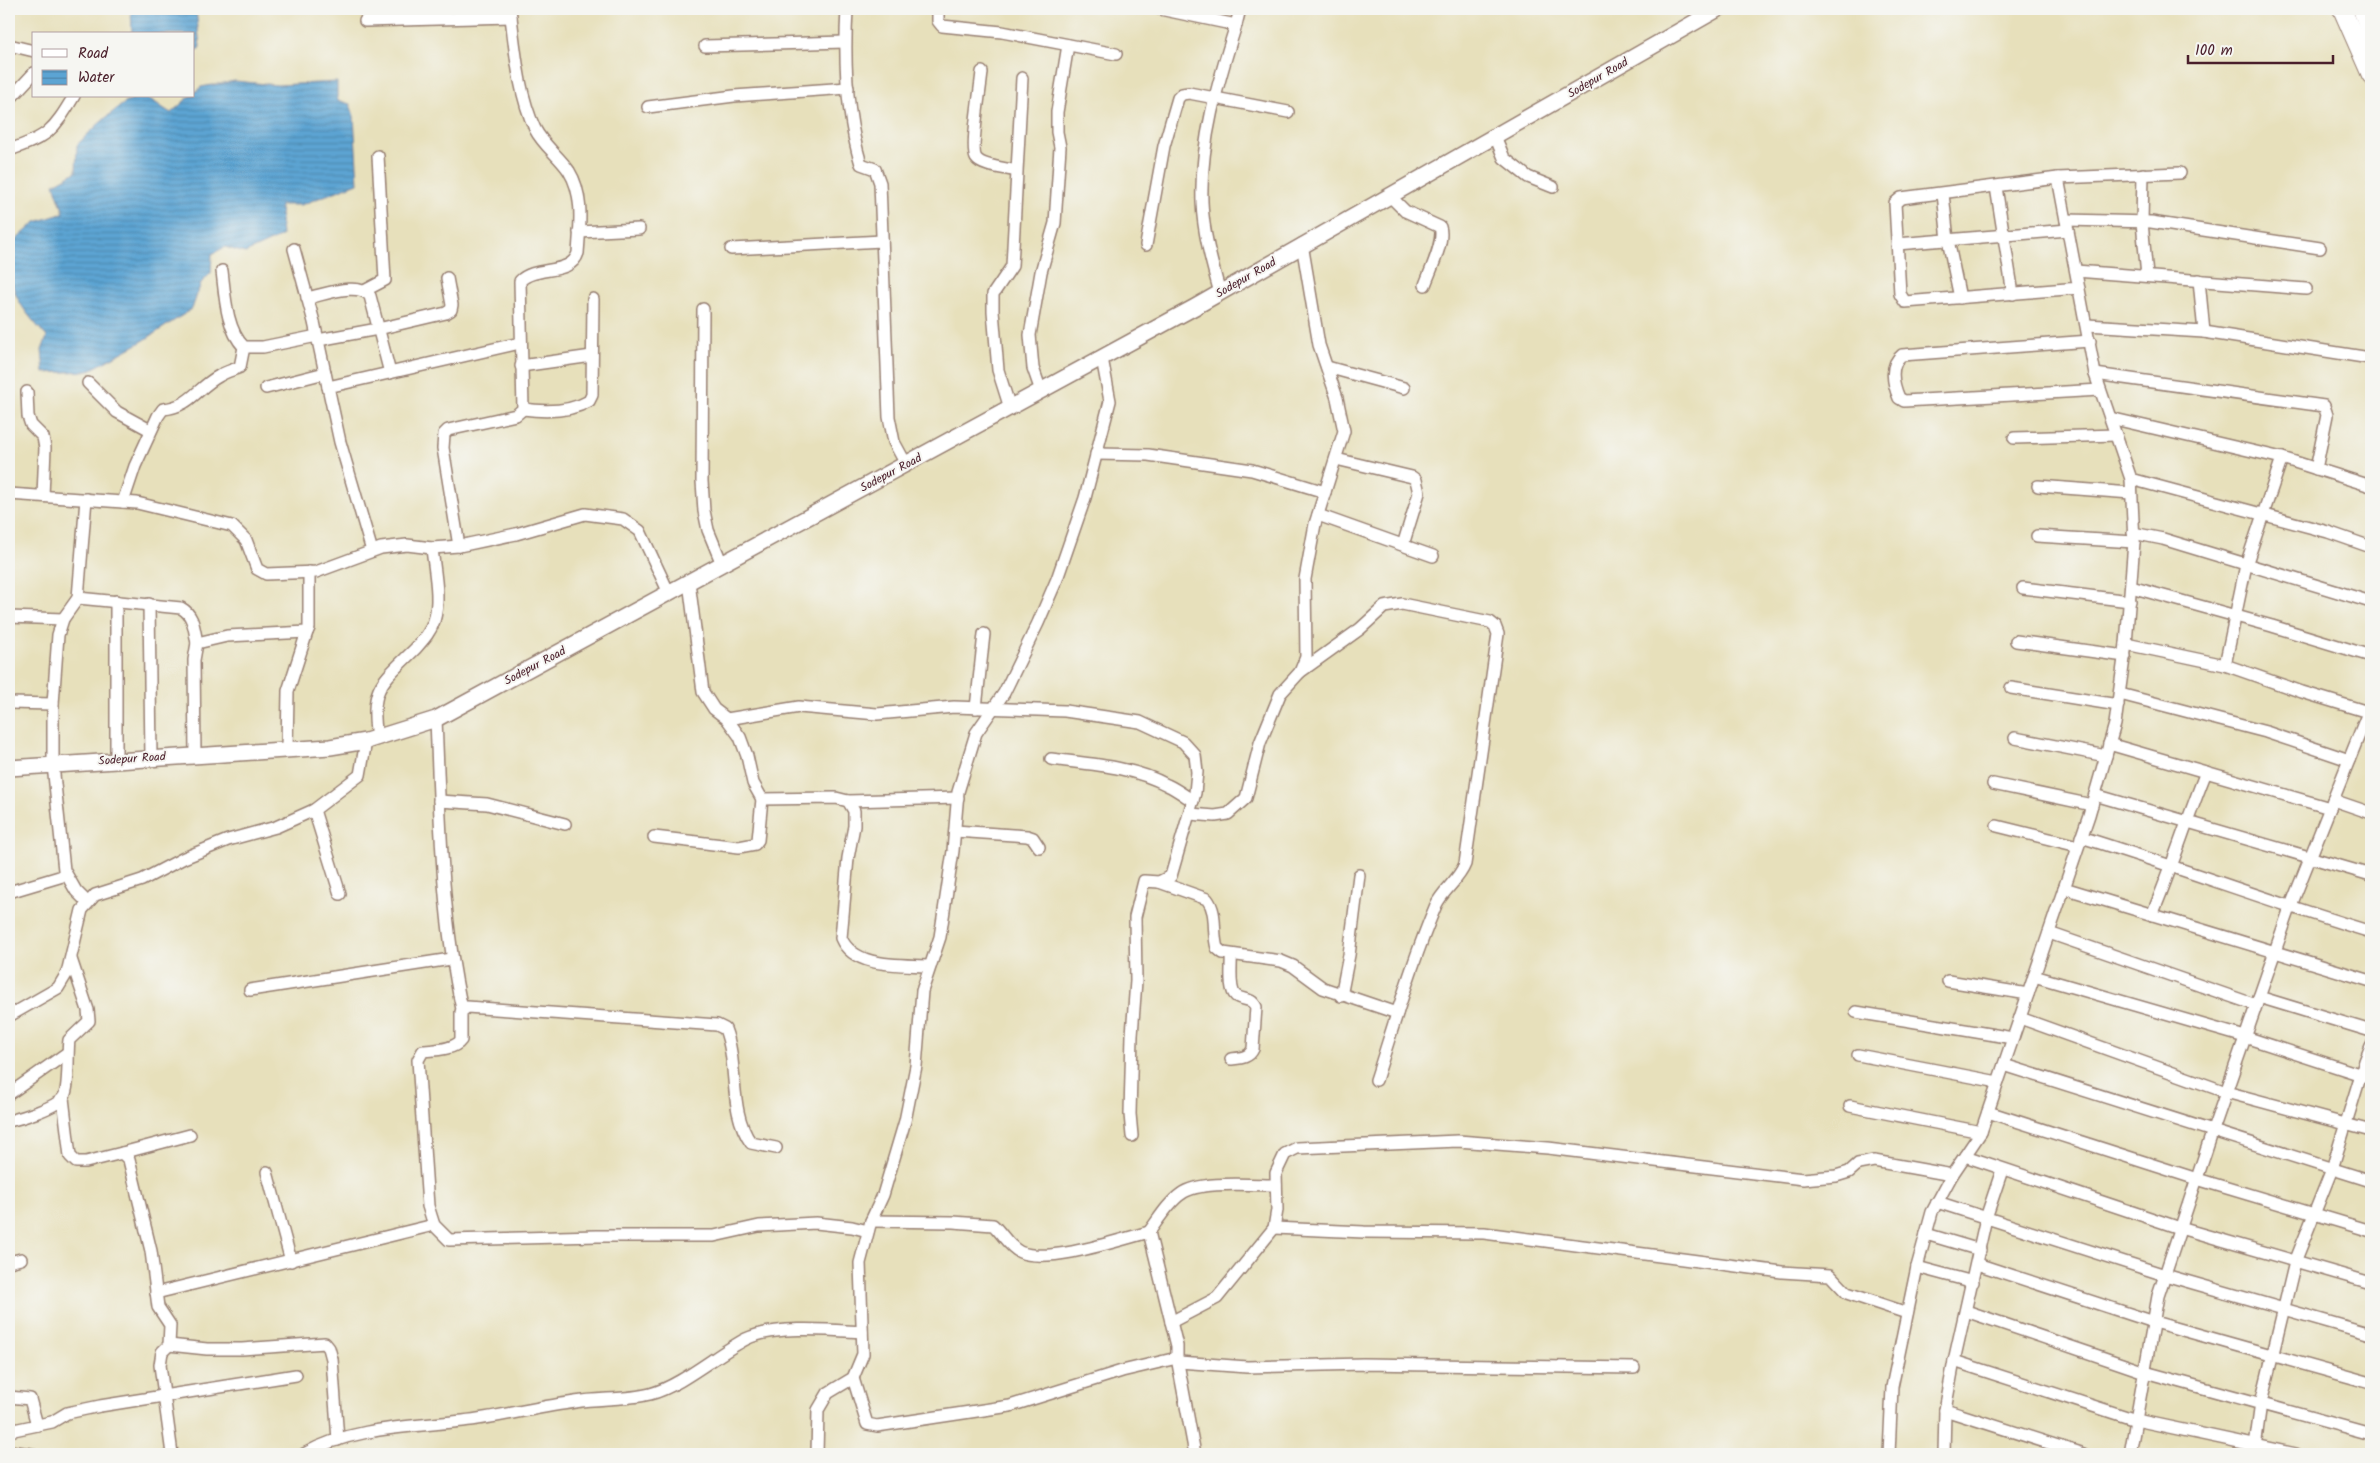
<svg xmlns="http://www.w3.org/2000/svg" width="2380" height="1463" viewBox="0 0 2380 1463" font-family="Kalam,sans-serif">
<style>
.water{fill:url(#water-rules);stroke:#53627f}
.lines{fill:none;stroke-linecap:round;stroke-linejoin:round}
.minor-casing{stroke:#988073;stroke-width:14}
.major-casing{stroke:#988073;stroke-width:18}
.highway-casing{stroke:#988073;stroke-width:20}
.minor{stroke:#fff;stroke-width:11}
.major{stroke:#fff;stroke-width:15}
.highway{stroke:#fff;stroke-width:18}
.labels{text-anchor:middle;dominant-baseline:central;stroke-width:4;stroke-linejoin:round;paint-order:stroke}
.street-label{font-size:12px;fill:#4a1f2b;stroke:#f6f6f2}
</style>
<defs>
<pattern id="water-rules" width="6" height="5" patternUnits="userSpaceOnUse" patternTransform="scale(1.25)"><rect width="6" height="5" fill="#5ca4d3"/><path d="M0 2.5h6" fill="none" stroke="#4e85ab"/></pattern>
</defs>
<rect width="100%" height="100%" fill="#f6f6f2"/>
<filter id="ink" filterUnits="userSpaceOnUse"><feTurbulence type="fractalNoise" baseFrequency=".02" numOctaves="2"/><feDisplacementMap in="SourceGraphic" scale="10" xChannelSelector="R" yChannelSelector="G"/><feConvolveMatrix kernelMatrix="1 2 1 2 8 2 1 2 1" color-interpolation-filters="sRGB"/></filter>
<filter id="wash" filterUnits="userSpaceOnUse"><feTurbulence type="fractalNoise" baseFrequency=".0096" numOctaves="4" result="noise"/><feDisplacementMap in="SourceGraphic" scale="20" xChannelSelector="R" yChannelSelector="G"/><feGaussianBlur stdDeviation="1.12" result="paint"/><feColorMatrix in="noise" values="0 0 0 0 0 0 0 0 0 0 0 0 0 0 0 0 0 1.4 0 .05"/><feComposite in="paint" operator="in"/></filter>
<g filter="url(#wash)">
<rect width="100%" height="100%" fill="#e7e0bb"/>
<!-- water -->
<g class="water">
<polygon points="131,9 196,9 200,47 194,55 194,34 132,34"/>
<path d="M235,81L277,85L337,82V100L350,104L354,116L358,183L301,205H280L282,236L245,253L225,247L212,254L211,273L201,283L192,309L143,341L88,371L44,373L42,350L47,337C17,303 9,293 9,246L36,222L64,213L54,184L76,172L77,145C87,134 128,95 141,96C150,97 162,108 171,113L190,96H194V93L201,87Z"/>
</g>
</g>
<g filter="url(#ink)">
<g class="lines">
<!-- minor casing -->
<g class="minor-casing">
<g id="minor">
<path d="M847,9C844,61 846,114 861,164L875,169L880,183L889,417L894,442L906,464"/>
<polyline points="938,9 938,21 942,26 1002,32 1116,54"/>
<polyline points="1160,9 1236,25 1240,9"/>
<polyline points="365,21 511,17"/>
<polyline points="9,45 34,51"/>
<polyline points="705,46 845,42"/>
<path d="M982,72C981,86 970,149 976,158C982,167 1006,168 1016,171"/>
<polyline points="9,100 34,73"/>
<polyline points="648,107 734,96 848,88"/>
<polyline points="1495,136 1504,158 1528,177 1553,187"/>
<path d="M9,150C48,137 53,131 74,96"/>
<polyline points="2143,174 2142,222 2147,276"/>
<polyline points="2058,178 2180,173"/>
<polyline points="1996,187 2013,294"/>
<polyline points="1943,194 1948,240 1960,298"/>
<path d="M1390,196L1405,211L1440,227C1445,241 1430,271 1425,285"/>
<polyline points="2066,220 2151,222 2320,248"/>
<polyline points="579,232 639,229"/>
<polyline points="1897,244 2068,230"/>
<polyline points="1146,245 1164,146 1178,98 1182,94 1189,93 1288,112"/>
<polyline points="294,249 314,322 340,442 372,551"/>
<polyline points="731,249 882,241"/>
<path d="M222,271C225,295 226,329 244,347H263L317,336"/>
<polyline points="2076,271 2306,289"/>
<polyline points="2199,280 2204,332"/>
<polyline points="366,290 385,280 378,156"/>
<path d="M1220,293C1212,264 1203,232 1202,202C1200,142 1218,82 1236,25"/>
<path d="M307,298C324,295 358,281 370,296L390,373"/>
<polyline points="703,309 702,481 704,511 708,530 722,564"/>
<polyline points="2087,325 2204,332 2370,358"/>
<polyline points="318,340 378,329 446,313 451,310 452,305 447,278"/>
<path d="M2090,341L1902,355C1889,365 1893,384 1899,398L1904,401L2100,390"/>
<polyline points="521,366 592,356"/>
<polyline points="1327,367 1404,388"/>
<polyline points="2095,374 2324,406 2327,415 2316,469"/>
<polyline points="88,383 117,412 150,430"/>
<polyline points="328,387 520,343"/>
<polyline points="266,388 325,373"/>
<polyline points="1041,391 1033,368 1030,335 1041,272 1055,223 1060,147 1057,132 1057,112 1068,45"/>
<polyline points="27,392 28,416 31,425 43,437 45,448 43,496"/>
<polyline points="1010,408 998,370 993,311 993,294 1012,266 1022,78"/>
<path d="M523,409C545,412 570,412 589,401L592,395L593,299"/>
<polyline points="2110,418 2282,458 2371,486"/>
<polyline points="2014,438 2116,435"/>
<polyline points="1096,454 1148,455 1252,470 1325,492"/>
<polyline points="1336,459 1412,477 1416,480 1419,493 1403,545"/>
<polyline points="2131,479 2328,532 2371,547"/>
<polyline points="2038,486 2131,493"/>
<polyline points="9,494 137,503 232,526 246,540 257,569 266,574 316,572 381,548 407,545 432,548 459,546 516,534 585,514 623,519 640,531 669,593"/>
<polyline points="86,499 78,598 63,619 58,635 53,704 53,765 64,870 76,891 88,903"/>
<path d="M123,502L135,466L158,416L163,409C190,407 197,388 219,376C225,372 233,370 240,367L244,347"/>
<polyline points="1318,515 1433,556"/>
<polyline points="2133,533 2163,539 2371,602"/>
<polyline points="2037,536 2134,542"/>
<path d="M459,546L443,448L444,434L448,430L516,415L523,409L520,281C535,265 571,276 578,253C580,225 584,195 569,171C559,156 543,145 535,129C518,93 515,48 510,9"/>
<path d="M689,582L703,692L714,709L727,719L740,737L747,756L753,783L762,799L836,798L848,801L854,811V826L848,858L841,938C854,969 902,964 930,966"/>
<polyline points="2131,587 2272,626 2371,656"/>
<polyline points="2023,588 2130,601"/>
<path d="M78,598L181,608C194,615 194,629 197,643"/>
<polyline points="149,604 151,758"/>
<polyline points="9,617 63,619"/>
<polyline points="2016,641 2125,656"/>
<polyline points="2126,644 2225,665 2302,692 2368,712"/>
<polyline points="2225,665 2246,565 2282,458"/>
<path d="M1300,672L1360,629L1384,607L1402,604L1490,622L1495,626L1498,634L1465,864C1459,880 1443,890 1436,905C1412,962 1395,1021 1376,1080"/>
<polyline points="2011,688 2118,705"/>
<polyline points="2120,694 2266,732 2349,760"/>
<polyline points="9,703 53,704"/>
<polyline points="976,708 984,634"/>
<path d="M436,719C440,816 441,914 462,1009"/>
<polyline points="727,719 799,707 877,714 954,707 1065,711 1140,722 1183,742 1195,755 1197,772 1195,793 1171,876 1159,882 1144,881 1135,917 1136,981 1132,1035 1130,1114 1132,1136"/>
<path d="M377,737C369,687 382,682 415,649C423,640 430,633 434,621C441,599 434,570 432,548"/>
<polyline points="2015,738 2106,756"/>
<polyline points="2109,744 2330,808"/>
<polyline points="287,749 288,691 307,632"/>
<polyline points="195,755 194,660 197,643 227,636 307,632 309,628 309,572"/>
<path d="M1051,759C1088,764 1133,766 1167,785C1176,789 1184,795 1193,801"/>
<polyline points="116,761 116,601"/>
<polyline points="1993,784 2092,805"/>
<polyline points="2095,795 2371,875"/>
<polyline points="2333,800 2371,813"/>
<polyline points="439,801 487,804 565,824"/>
<polyline points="848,801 958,798"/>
<polyline points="314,810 340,894"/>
<polyline points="1190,814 1215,816 1228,814 1246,798 1260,743 1280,694 1300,672 1306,657 1305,579 1315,524 1344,431 1337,398 1319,345 1302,244"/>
<polyline points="1997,826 2078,846"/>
<polyline points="955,831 1027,836 1033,838 1039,847"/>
<polyline points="654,837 739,847 755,844 758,840 762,799"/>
<path d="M2081,837C2179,867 2274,903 2371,932"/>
<path d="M1159,882L1207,899C1218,913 1212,932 1217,948L1223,953L1281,961L1293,966L1323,988L1397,1013"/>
<polyline points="2064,888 2371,981"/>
<polyline points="9,892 66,875"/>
<path d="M2152,915C2172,868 2187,819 2206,772"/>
<polyline points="2049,933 2256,1005"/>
<polyline points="2034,976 2245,1037 2371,1078"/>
<polyline points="1948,981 2028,994"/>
<polyline points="250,990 451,959"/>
<polyline points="1341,996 1349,955 1359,875"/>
<polyline points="2259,997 2371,1031"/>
<polyline points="1856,1012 2013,1038"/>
<polyline points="9,1016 58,988 67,973 82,910 95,895 142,880 184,858 228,840 276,827 314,810 360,775 366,741"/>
<polyline points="2020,1018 2226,1092 2371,1131"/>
<polyline points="1858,1055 1998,1082"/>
<path d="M1231,1059C1240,1058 1249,1058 1253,1049L1256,1007C1251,997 1244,1001 1236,996C1228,989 1232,965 1231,956"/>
<polyline points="2004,1065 2371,1181"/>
<polyline points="9,1094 67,1053"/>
<polyline points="63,1098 70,1156 76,1162 86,1162 122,1153 129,1160 151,1251 158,1307 170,1325 169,1345 162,1352 160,1365 172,1454"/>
<polyline points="1850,1106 1981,1132"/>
<polyline points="1988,1112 2197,1179 2371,1231"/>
<path d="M9,1121C21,1118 55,1108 63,1098C70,1089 67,1053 69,1040L89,1021L88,1010L71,959"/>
<path d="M776,1148L751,1143C728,1111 739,1065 725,1029L717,1025L467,1007L461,1012V1040C454,1050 434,1050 423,1051L418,1060L428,1206L434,1225L449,1240L597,1236H714L759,1226L816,1223L852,1227L868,1231"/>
<polyline points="122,1153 190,1135"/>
<polyline points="1965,1156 2180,1228 2371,1283"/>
<polyline points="267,1172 291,1261"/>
<polyline points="1937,1202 2165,1275 2371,1334"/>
<path d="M871,1221L953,1222L993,1225C1002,1233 1009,1247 1020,1252C1048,1264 1119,1240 1149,1232L1177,1346V1358L1195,1454"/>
<polyline points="1274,1228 1364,1232 1484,1233 1782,1272 1830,1275 1847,1293 1907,1313"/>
<path d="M1149,1232C1158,1220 1168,1203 1181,1194C1198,1180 1254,1185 1276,1185"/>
<polyline points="1926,1234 1980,1250"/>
<polyline points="9,1262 21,1259"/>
<polyline points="1977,1264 2154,1322 2371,1383"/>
<polyline points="1917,1267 1973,1282"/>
<polyline points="156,1293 434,1225"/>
<polyline points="1966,1311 2145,1372 2371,1434"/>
<polyline points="1171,1322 1217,1298 1274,1228 1277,1210 1276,1173 1285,1154 1297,1148 1458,1141 1548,1148 1803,1179 1836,1176 1849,1172 1858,1164 1874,1161 1952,1175"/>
<polyline points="169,1345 207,1349 242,1349 325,1343 329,1348 332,1359 338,1440"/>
<polyline points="1954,1361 2136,1420 2296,1454"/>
<polyline points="1179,1362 1247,1367 1363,1364 1634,1368"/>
<polyline points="853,1378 867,1424 877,1426 1010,1406 1122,1371 1177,1358"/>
<polyline points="9,1397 30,1399 37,1425"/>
<polyline points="1945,1410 2083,1454"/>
<polyline points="9,1431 52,1422 67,1413 100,1406 296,1375"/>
<polyline points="9,1451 31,1454"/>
<path d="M304,1454C352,1427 410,1427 463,1421C501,1417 537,1407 575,1402C600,1398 626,1400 650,1394C681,1386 717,1354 746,1339C774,1325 831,1330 862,1332"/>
<polyline points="817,1454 818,1410 828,1393 853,1378 863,1354 860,1263 871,1221 883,1195 905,1121 916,1066 922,991 940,937 953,851 958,792 976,733 1004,693 1038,623 1057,579 1085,498 1110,401 1102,358"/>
<polyline points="1889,1454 1892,1387 1917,1267 1932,1212 1952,1175 1981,1132 2089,815 2115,724 2126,644 2134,542 2131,479 2095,374 2058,178 1901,198 1895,203 1900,294 1905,302 2079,288"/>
<polyline points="1944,1454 1945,1410 1954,1361 1986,1218 2002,1170"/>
<polyline points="2130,1454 2158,1296 2213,1130 2290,908 2371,705"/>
<polyline points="2254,1454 2261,1403 2295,1262 2332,1169 2365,1061 2371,1046"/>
</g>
</g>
<!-- major casing -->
<g class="major-casing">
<polyline id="major" points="9,768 330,747 366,741 436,719 1195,307 1718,9"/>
</g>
<!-- highway casing -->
<g class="highway-casing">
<g id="highway">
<polyline points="2342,9 2371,75"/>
<polyline points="2362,9 2371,34"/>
</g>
</g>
<!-- minor -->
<use href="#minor" class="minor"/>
<!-- major -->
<use href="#major" class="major"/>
<!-- highway -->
<use href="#highway" class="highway"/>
</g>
</g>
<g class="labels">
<!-- street labels -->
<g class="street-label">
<text transform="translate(1598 78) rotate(-30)">Sodepur Road</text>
<text transform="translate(1246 278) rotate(-30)">Sodepur Road</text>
<text transform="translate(891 473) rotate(-28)">Sodepur Road</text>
<text transform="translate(535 666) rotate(-28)">Sodepur Road</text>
<text transform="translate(132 759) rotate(-4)">Sodepur Road</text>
</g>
</g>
<!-- margin -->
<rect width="2380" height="1463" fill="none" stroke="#f6f6f2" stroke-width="30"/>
<!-- legend -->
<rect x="32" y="32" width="162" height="65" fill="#f6f6f2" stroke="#b1a0a2"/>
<rect x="42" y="49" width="25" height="8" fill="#ffffff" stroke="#b1a0a2"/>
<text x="78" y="58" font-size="15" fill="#4a1f2b">Road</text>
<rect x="42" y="70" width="25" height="15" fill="url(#water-rules)" stroke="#b1a0a2"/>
<text x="78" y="82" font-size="15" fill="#4a1f2b">Water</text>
<!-- scale -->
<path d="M2188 55v8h145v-8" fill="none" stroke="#4a1f2b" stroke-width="2.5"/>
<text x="2195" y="55" font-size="15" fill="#4a1f2b" stroke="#f6f6f2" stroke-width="4" paint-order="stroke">100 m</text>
</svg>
